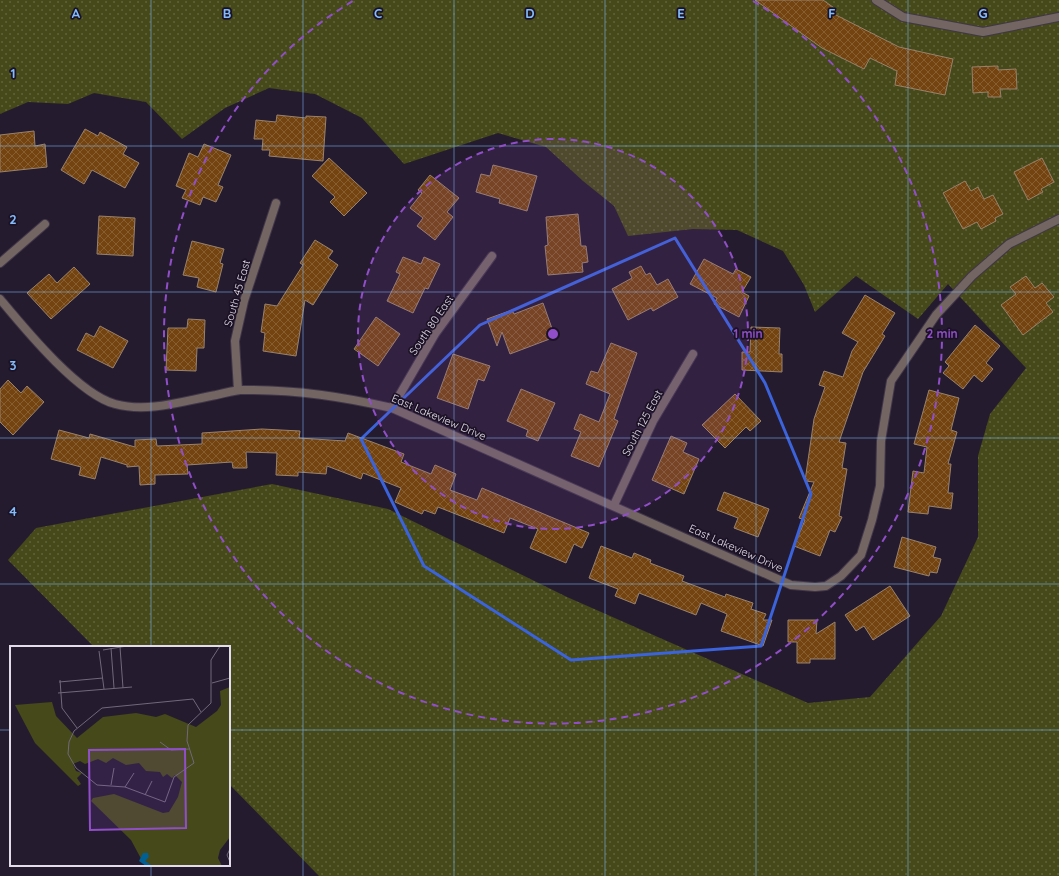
<svg xmlns="http://www.w3.org/2000/svg" width="1059" height="876" viewBox="0 0 1059 876" font-family="Quicksand,sans-serif">
<style>
.grass{fill:url(#grass-dots)}
.building{fill:url(#building-cross-hatch);stroke:#98826e}
.lines{fill:none;stroke-linecap:round;stroke-linejoin:round}
.street-casing{stroke:#403649;stroke-width:10}
.street{stroke:#726562;stroke-width:8}
.marked{fill:none;stroke:#3b63db;stroke-width:3;stroke-linejoin:round}
.grid{fill:none;stroke:#83bcfb;stroke-width:1;stroke-opacity:0.55}
.ring{fill:none;stroke:#904fc8;stroke-width:2;stroke-dasharray:7 5}
.labels{text-anchor:middle;dominant-baseline:central;stroke-width:3.5;stroke-linejoin:round;paint-order:stroke}
.street-label{font-size:11px;fill:#e3dcea;stroke:#1c1225}
.inset-road{fill:none;stroke:#71687a;stroke-width:1}
.view{fill:#904fc8;fill-opacity:0.15;stroke:#904fc8;stroke-width:2}
.inset-edge{fill:none;stroke:#e3dcea;stroke-width:2}
.grid-label{font-size:13px;text-anchor:middle;font-weight:bold;fill:#83bcfb;stroke:#1c1225;stroke-width:3.5;stroke-linejoin:round;paint-order:stroke}
.centre{fill:#904fc8;stroke:#1c1225;stroke-width:2}
.ring-label{font-size:12px;text-anchor:middle;font-weight:bold;fill:#904fc8;stroke:#1c1225;stroke-width:3.5;stroke-linejoin:round;paint-order:stroke}
</style>
<defs>
<pattern id="grass-dots" width="8" height="8" patternUnits="userSpaceOnUse"><rect width="8" height="8" fill="#464919"/><path d="M2 2h.1M6 6h.1" fill="none" stroke="#61633b" stroke-width="1.8" stroke-linecap="round"/></pattern>
<pattern id="building-cross-hatch" width="8" height="8" patternUnits="userSpaceOnUse"><rect width="8" height="8" fill="#73440f"/><path d="M0 0l8 8M0 8l8-8" fill="none" stroke="#875e32"/></pattern>
</defs>
<rect width="100%" height="100%" fill="#251b2f"/>
<!-- grass -->
<polygon class="grass" points="0,0 1059,0 1059,876 319,876 229,784 229,647 94,647 8,560 36,528 272,484 388,509 567,597 808,703 870,697 941,616 978,537 978,456 990,414 1026,368 948,284 918,319 856,276 815,312 804,285 783,251 737,230 693,229 628,236 614,206 583,181 546,147 498,133 404,164 362,118 315,94 269,88 225,108 182,139 146,102 94,93 68,104 28,102 0,114"/>
<!-- building -->
<g class="building">
<polygon points="755,0 823,0 837,10 834,14 899,47 953,59 945,95 895,85 897,71 870,58 864,69 822,48"/>
<polygon points="998,66 998,70 1016,69 1017,89 1000,89 1001,97 988,97 988,92 973,93 972,67"/>
<polygon points="277,115 306,118 306,116 326,117 323,161 269,156 270,150 262,150 263,139 254,139 256,120 276,122"/>
<polygon points="85,129 98,136 100,132 127,147 123,154 139,163 125,188 92,170 84,184 61,170"/>
<polygon points="34,131 35,146 45,144 47,167 0,172 0,135"/>
<polygon points="204,144 231,155 218,185 223,187 216,202 203,197 200,205 182,198 186,190 176,186 189,153 198,157"/>
<polygon points="329,158 367,193 344,216 330,202 335,197 312,176"/>
<polygon points="1042,158 1054,182 1041,189 1043,192 1028,200 1014,172"/>
<polygon points="493,165 537,176 527,211 499,203 500,199 476,192 481,174 490,176"/>
<polygon points="430,175 459,198 447,212 453,217 435,240 417,226 423,218 410,208 422,193 418,190"/>
<polygon points="965,181 971,191 978,187 984,199 993,195 1003,214 995,218 996,221 981,229 977,222 963,229 943,193"/>
<polygon points="578,214 581,246 586,246 588,262 582,263 583,272 548,275 545,246 548,245 546,217"/>
<polygon points="99,216 135,218 133,256 97,254"/>
<polygon points="315,240 333,251 328,258 338,265 313,305 305,300 296,356 263,351 265,333 261,332 265,304 277,306 303,265 300,263"/>
<polygon points="192,241 224,249 220,263 223,264 216,292 197,287 199,278 183,275"/>
<polygon points="403,257 421,264 424,257 440,264 428,289 425,288 413,313 387,301 400,274 396,272"/>
<polygon points="704,259 733,274 736,269 751,277 742,292 749,296 739,317 714,304 717,298 690,284"/>
<polygon points="641,266 646,275 650,273 657,285 668,279 678,297 653,311 651,308 628,320 612,289 632,278 629,272"/>
<polygon points="74,267 90,284 51,319 27,293 49,274 57,283"/>
<polygon points="1026,276 1035,288 1042,283 1054,297 1046,303 1053,312 1023,335 1001,305 1016,294 1010,287"/>
<polygon points="865,295 895,313 882,334 885,336 863,372 839,442 846,443 842,468 847,469 839,516 842,517 835,532 830,530 820,556 794,546 805,520 799,518 814,482 805,481 814,419 825,387 819,385 824,371 843,377 852,351 858,342 842,333"/>
<polygon points="543,303 555,337 510,354 502,332 497,346 487,319 512,310 514,314"/>
<polygon points="376,317 400,334 378,366 354,349"/>
<polygon points="188,319 205,320 204,348 197,348 196,371 166,370 168,328 187,328"/>
<polygon points="975,325 1000,346 986,363 993,369 982,382 974,375 963,389 943,373 949,366 945,362"/>
<polygon points="100,326 128,341 113,368 77,350 86,333 94,337"/>
<polygon points="751,327 780,328 779,354 782,354 782,372 742,370 742,352 750,352"/>
<polygon points="611,343 637,353 614,419 618,421 599,467 571,456 581,432 574,429 580,414 599,422 610,394 586,384 591,371 598,373"/>
<polygon points="453,354 490,366 484,381 478,379 468,409 437,398"/>
<polygon points="8,380 21,393 27,386 44,402 13,435 0,422 0,389"/>
<polygon points="521,389 555,403 538,441 526,436 528,430 507,421"/>
<polygon points="929,390 959,398 951,430 957,432 948,464 951,464 948,493 953,493 951,509 929,506 928,514 908,512 913,471 924,473 927,447 914,444"/>
<polygon points="735,394 761,421 750,431 746,427 725,448 702,425"/>
<polygon points="262,429 300,431 299,438 345,441 348,433 404,454 401,462 431,474 435,465 456,474 450,490 477,500 482,488 589,533 582,548 574,544 566,563 530,548 538,529 510,518 504,533 438,507 435,514 424,510 422,514 395,502 401,488 363,473 361,479 327,466 326,474 298,472 298,476 276,475 277,453 246,452 247,468 233,468 232,462 187,465 188,474 155,475 155,484 140,485 139,466 127,467 127,465 101,457 95,479 79,475 81,467 51,459 59,430 89,438 90,434 135,447 135,440 156,439 157,446 202,444 202,433"/>
<polygon points="671,436 687,443 683,452 699,459 684,494 652,480"/>
<polygon points="724,492 769,509 758,537 734,528 738,518 717,510"/>
<polygon points="902,537 936,547 933,557 941,559 937,573 930,572 929,576 894,567"/>
<polygon points="601,546 632,558 634,553 651,560 650,563 684,576 682,581 725,597 726,594 753,603 751,609 766,614 763,620 772,620 763,646 721,631 727,614 701,603 696,615 639,593 635,604 615,596 618,589 589,578"/>
<polygon points="890,586 910,616 873,640 864,626 856,631 845,615"/>
<polygon points="788,620 817,620 816,634 835,622 835,659 810,659 810,663 797,663 797,642 788,642"/>
</g>
<g class="lines">
<!-- street casing -->
<g class="street-casing">
<g id="street">
<polyline points="876,0 903,17 983,32 1059,17"/>
<polyline points="0,263 45,224"/>
<path d="M0,299C25,329 78,394 115,404C148,413 183,401 216,395C224,393 232,391 240,390C292,389 341,396 392,408L791,585L815,587L826,586L841,576L861,555L872,520L880,486L881,441L891,381L936,315L972,276L1009,244L1059,219"/>
<polyline points="238,390 235,341 244,301 276,203"/>
<polyline points="392,408 435,334 492,256"/>
<polyline points="614,505 653,421 693,354"/>
</g>
</g>
<!-- street -->
<use href="#street" class="street"/>
</g>
<!-- marked area -->
<path class="marked" d="M675,238L765,383L811,494L761,646L571,660L424,566L361,439L480,325Z"/>
<!-- grid -->
<path class="grid" d="M151,0V647M303,0V876M454,0V876M605,0V876M756,0V876M908,0V876M0,146H1059M0,292H1059M0,438H1059M0,584H1059M0,730H11M229,730H1059M151,865V876"/>
<!-- distance rings -->
<circle cx="553" cy="334" r="195" fill="#904fc8" fill-opacity=".12"/>
<g class="ring">
<circle cx="553" cy="334" r="195"/>
<path d="M753 1A389 389 0 1 1 353 1"/>
</g>
<g class="labels">
<!-- street labels -->
<g class="street-label">
<text transform="translate(237 293) rotate(-74)">South 45 East</text>
<text transform="translate(431 325) rotate(-56)">South 80 East</text>
<text transform="translate(439 417) rotate(23)">East Lakeview Drive</text>
<text transform="translate(642 423) rotate(-62)">South 125 East</text>
<text transform="translate(736 548) rotate(24)">East Lakeview Drive</text>
</g>
</g>
<!-- overview -->
<g transform="translate(10 646)">
<rect width="220" height="220" fill="#251b2f"/>
<path d="M220,41V191L210,204L208,212L212,220H135L121,194L81,155L83,152L104,148L153,167L159,166L168,151L172,136L165,129L162,132L157,128L153,131L150,126L136,125L129,117L116,119L103,112L96,117L88,113L75,118L70,115L63,118L66,125L72,127L67,132L71,138L68,140L25,97L5,59L42,56L46,70L67,92L93,71L126,67L146,71L155,68L186,81L207,65L211,59L210,45Z" fill="#464919"/>
<path d="M133,207H138L139,211L135,215L143,220H136L129,215Z" fill="#005f93"/>
<path class="inset-road" d="M110,1L113,42M101,2L104,42M93,4L117,0M89,5L94,43M50,34L52,62L67,82M49,36L93,32M202,37L220,32M48,47L122,41M191,66L183,53L92,62L64,85L59,96L58,108L66,122L87,139L115,141L155,156L164,131L184,117L177,95L178,79L201,57V14L210,0M150,96L161,104L179,103M101,139L104,122M115,141L124,127M135,149L142,135M220,203L217,209L220,216"/>
<path class="view" d="M175,103L176,182L80,184L79,104Z"/>
<rect width="220" height="220" class="inset-edge"/>
</g>
<g class="grid-label">
<text x="76" y="18">A</text>
<text x="227" y="18">B</text>
<text x="378" y="18">C</text>
<text x="530" y="18">D</text>
<text x="681" y="18">E</text>
<text x="832" y="18">F</text>
<text x="983" y="18">G</text>
<text x="13" y="78">1</text>
<text x="13" y="224">2</text>
<text x="13" y="370">3</text>
<text x="13" y="516">4</text>
</g>
<circle cx="553" cy="334" r="6" class="centre"/>
<g class="ring-label">
<text x="748" y="338">1 min</text>
<text x="942" y="338">2 min</text>
</g>
</svg>
